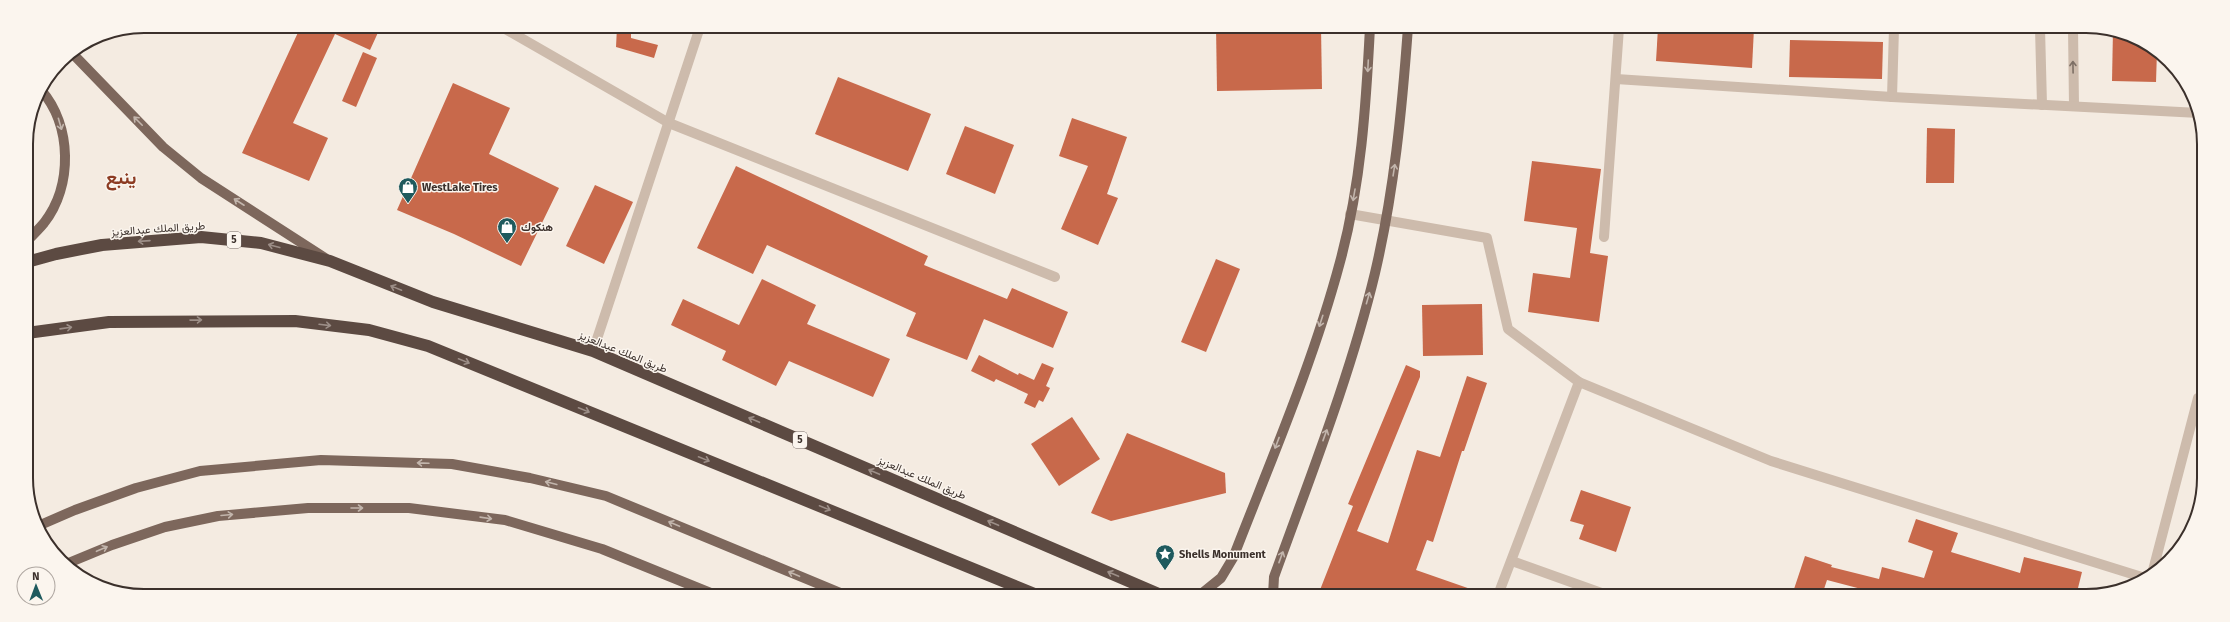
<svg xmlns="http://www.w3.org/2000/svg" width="2230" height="622" viewBox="0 0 2230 622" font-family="'Fira Sans',Vazirmatn,sans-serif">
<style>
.building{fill:#c8694b}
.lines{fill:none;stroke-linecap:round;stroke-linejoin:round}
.minor{stroke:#cdbbac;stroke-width:10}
.major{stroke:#7d675c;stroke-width:10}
.highway{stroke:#5c4a42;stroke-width:12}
.oneway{stroke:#c2b5ac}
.oneway2{stroke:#7d6f65}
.oneway3{stroke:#9c8e87}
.labels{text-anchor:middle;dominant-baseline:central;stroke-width:3;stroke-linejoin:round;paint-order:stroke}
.shield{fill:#fbf5ee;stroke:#756b66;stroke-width:1}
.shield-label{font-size:10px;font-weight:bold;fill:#3b302b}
.poi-label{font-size:11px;font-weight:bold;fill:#3b302b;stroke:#fbf5ee;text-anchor:start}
.street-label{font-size:11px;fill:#3b302b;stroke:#fbf5ee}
.town-label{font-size:19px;font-weight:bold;fill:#8c3b22;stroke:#fbf5ee}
.rim{fill:none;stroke:#3b302b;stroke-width:2}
</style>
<rect width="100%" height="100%" fill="#f4ebe1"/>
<!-- building -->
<g class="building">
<polygon points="301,26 381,26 370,50 335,34 293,123 328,138 309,181 242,153"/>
<polygon points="617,27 631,27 631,38 658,45 654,58 616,47"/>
<polygon points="1216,27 1321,27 1322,89 1217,91"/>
<polygon points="1658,28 1754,28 1752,68 1656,61"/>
<polygon points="2113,30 2145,42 2157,51 2156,82 2112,81"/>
<polygon points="1790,40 1883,42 1882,79 1789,77"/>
<polygon points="363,52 377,58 356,107 342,101"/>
<polygon points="838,77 931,114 908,171 815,134"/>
<polygon points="453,83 510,108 489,154 559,188 521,266 454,234 397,210"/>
<polygon points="1072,118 1127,137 1107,194 1118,198 1098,245 1061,229 1088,166 1059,156"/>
<polygon points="965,126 1014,145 995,194 946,174"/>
<polygon points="1927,128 1955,129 1954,183 1926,183"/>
<polygon points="1532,161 1601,169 1590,253 1608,256 1599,322 1528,312 1533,273 1570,278 1577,228 1524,221"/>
<polygon points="736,166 928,256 924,265 1007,299 1012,288 1068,312 1053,348 984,319 967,360 906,336 916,313 767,245 753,274 697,248"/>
<polygon points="595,185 633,202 604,264 566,246"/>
<polygon points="1216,259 1240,269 1206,352 1181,342"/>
<polygon points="762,279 816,305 807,324 890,359 873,397 789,361 776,386 722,360 726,351 671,325 683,299 739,325"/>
<polygon points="1482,304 1483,355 1423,356 1422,305"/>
<polygon points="979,355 1018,375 1019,373 1034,380 1042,363 1054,368 1046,386 1050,388 1043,402 1039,400 1035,408 1024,403 1028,394 996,379 994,382 971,371"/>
<polygon points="1406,365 1420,371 1420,377 1357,531 1388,543 1417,450 1440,457 1467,376 1487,383 1464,451 1462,451 1433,542 1427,540 1416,570 1482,593 1481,595 1318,595 1353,506 1348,504"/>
<polygon points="1072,417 1100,459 1059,486 1031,444"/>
<polygon points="1127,433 1225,473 1226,493 1111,521 1091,513"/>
<polygon points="1581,490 1631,507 1616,552 1579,539 1584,525 1570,521"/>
<polygon points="1916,519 1958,533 1951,552 2020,573 2024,557 2082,572 2076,596 1888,596 1827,580 1822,595 1792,595 1805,556 1832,565 1831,567 1879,579 1882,567 1924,578 1933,551 1908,542"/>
</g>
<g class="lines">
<!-- minor -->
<g class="minor">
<polyline points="500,26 669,123 1055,277"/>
<polyline points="2040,28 2042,105"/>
<polyline points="2073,28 2074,106"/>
<polyline points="1616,79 1892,97 2199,113"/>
<polyline points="1892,97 1894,28"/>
<polyline points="1350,214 1487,238 1508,329 1579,382 1498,595"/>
<polyline points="1604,237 1619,28"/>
<polyline points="593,351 700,27"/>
<polyline points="1579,382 1771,461 2145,578"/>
<polyline points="1512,561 1607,595"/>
<polyline points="2152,574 2198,398 2202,398"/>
</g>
<!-- major -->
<g class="major">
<polyline points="72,53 163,147 201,178 325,258"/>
<path d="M27,241C33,235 39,229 44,223C73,186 72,125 41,90"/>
<polyline points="38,526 75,510 136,488 200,471 321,460 452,464 530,478 606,496 843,594"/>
<polyline points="66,564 112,545 165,527 218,516 308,508 409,508 505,520 602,549 713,594"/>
<path d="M1200,595L1221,578L1233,558C1271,460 1313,363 1340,262C1361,185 1366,106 1370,27"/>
<path d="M1273,595L1274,577C1310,477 1350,377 1375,273C1394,192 1402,110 1408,27"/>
</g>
<!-- highway -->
<g class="highway">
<polyline points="27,262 56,254 102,245 201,237 261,243 330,261 433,302 593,351 1161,595"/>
<polyline points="27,333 109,322 295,321 369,330 428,346 1037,595"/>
</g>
</g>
<!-- one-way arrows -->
<defs><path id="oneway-shaft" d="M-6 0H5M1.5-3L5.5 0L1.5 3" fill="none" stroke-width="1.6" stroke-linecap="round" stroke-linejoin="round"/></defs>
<g class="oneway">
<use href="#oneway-shaft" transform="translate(1368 66) rotate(93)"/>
<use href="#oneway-shaft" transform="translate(138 121) rotate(-135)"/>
<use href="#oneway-shaft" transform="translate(60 124) rotate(74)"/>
<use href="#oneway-shaft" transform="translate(1394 170) rotate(-81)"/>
<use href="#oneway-shaft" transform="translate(1354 195) rotate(100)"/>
<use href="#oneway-shaft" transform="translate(239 202) rotate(-147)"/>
<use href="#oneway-shaft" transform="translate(1368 298) rotate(-74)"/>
<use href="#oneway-shaft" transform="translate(1321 321) rotate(108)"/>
<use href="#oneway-shaft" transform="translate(1325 435) rotate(-70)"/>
<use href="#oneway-shaft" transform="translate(1277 443) rotate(111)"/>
<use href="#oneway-shaft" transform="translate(423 463) rotate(-178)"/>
<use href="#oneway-shaft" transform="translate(551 483) rotate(-166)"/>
<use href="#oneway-shaft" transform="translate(357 508)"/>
<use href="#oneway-shaft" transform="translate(227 515) rotate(-5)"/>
<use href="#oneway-shaft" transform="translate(486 518) rotate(8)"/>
<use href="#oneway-shaft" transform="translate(674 524) rotate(-157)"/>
<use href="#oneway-shaft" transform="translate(102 549) rotate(-23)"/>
<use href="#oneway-shaft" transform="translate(1281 557) rotate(-70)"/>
<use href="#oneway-shaft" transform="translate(794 574) rotate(-157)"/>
</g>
<use class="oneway2" href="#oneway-shaft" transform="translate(2073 67) rotate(-91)"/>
<g class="oneway3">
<use href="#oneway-shaft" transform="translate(144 241) rotate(176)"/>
<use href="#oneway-shaft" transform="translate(274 246) rotate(-165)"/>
<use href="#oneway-shaft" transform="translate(396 288) rotate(-158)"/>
<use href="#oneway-shaft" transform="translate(196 320) rotate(-1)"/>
<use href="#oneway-shaft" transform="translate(325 325) rotate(7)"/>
<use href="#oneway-shaft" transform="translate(66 328) rotate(-8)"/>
<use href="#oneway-shaft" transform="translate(464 361) rotate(22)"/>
<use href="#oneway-shaft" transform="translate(584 410) rotate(22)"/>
<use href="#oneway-shaft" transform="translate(754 420) rotate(-157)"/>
<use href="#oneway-shaft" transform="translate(704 459) rotate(22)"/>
<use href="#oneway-shaft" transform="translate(874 472) rotate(-157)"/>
<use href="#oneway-shaft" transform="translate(825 508) rotate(22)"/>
<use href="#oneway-shaft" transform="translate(993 523) rotate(-157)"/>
<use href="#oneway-shaft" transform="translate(1113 574) rotate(-157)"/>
</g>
<!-- icons -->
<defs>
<g id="shop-pin" transform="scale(1)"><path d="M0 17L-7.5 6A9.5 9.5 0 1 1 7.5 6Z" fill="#1f5a5e" stroke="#fbf5ee"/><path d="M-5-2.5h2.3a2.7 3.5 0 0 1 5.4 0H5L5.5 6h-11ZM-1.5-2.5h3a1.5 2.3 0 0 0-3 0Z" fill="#fff"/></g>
<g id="sight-pin" transform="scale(1)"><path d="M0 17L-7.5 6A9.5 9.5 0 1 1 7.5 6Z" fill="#1f5a5e" stroke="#fbf5ee"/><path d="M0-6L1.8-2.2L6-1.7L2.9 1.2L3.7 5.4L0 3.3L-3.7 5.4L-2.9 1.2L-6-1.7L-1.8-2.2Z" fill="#fff"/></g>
</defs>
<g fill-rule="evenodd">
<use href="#shop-pin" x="408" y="187"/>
<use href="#shop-pin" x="507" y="227"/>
<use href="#sight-pin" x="1165" y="554"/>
</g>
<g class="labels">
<!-- shield labels -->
<g class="shield">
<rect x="227" y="232" width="14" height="16" rx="3"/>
<rect x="793" y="432" width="14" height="16" rx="3"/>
</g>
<g class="shield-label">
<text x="234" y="240">5</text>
<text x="800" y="440">5</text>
</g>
<!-- poi labels -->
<g class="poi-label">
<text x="422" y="187">WestLake Tires</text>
<text x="521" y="227">هنكوك</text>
<text x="1179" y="554">Shells Monument</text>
</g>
<!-- street labels -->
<g class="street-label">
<text transform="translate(158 229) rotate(-4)">طريق الملك عبدالعزيز</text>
<text transform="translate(623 352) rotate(22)">طريق الملك عبدالعزيز</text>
<text transform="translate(922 478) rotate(23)">طريق الملك عبدالعزيز</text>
</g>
<!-- town labels -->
<g class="town-label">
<text x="121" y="177">ينبع</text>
</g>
</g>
<!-- crop -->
<path d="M0 0H2230V622H0ZM144 33H2086A111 111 0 0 1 2197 144V478A111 111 0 0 1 2086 589H144A111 111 0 0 1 33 478V144A111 111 0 0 1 144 33Z" fill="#fbf5ee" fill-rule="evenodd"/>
<path class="rim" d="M144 33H2086A111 111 0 0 1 2197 144V478A111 111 0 0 1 2086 589H144A111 111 0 0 1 33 478V144A111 111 0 0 1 144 33Z"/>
<!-- north arrow -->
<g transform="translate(36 586) rotate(359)"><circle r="19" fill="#fbf5ee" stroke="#aea6a0"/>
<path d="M0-3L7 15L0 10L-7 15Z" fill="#1f5a5e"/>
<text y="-6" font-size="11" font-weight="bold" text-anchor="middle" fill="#3b302b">N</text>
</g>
</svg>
